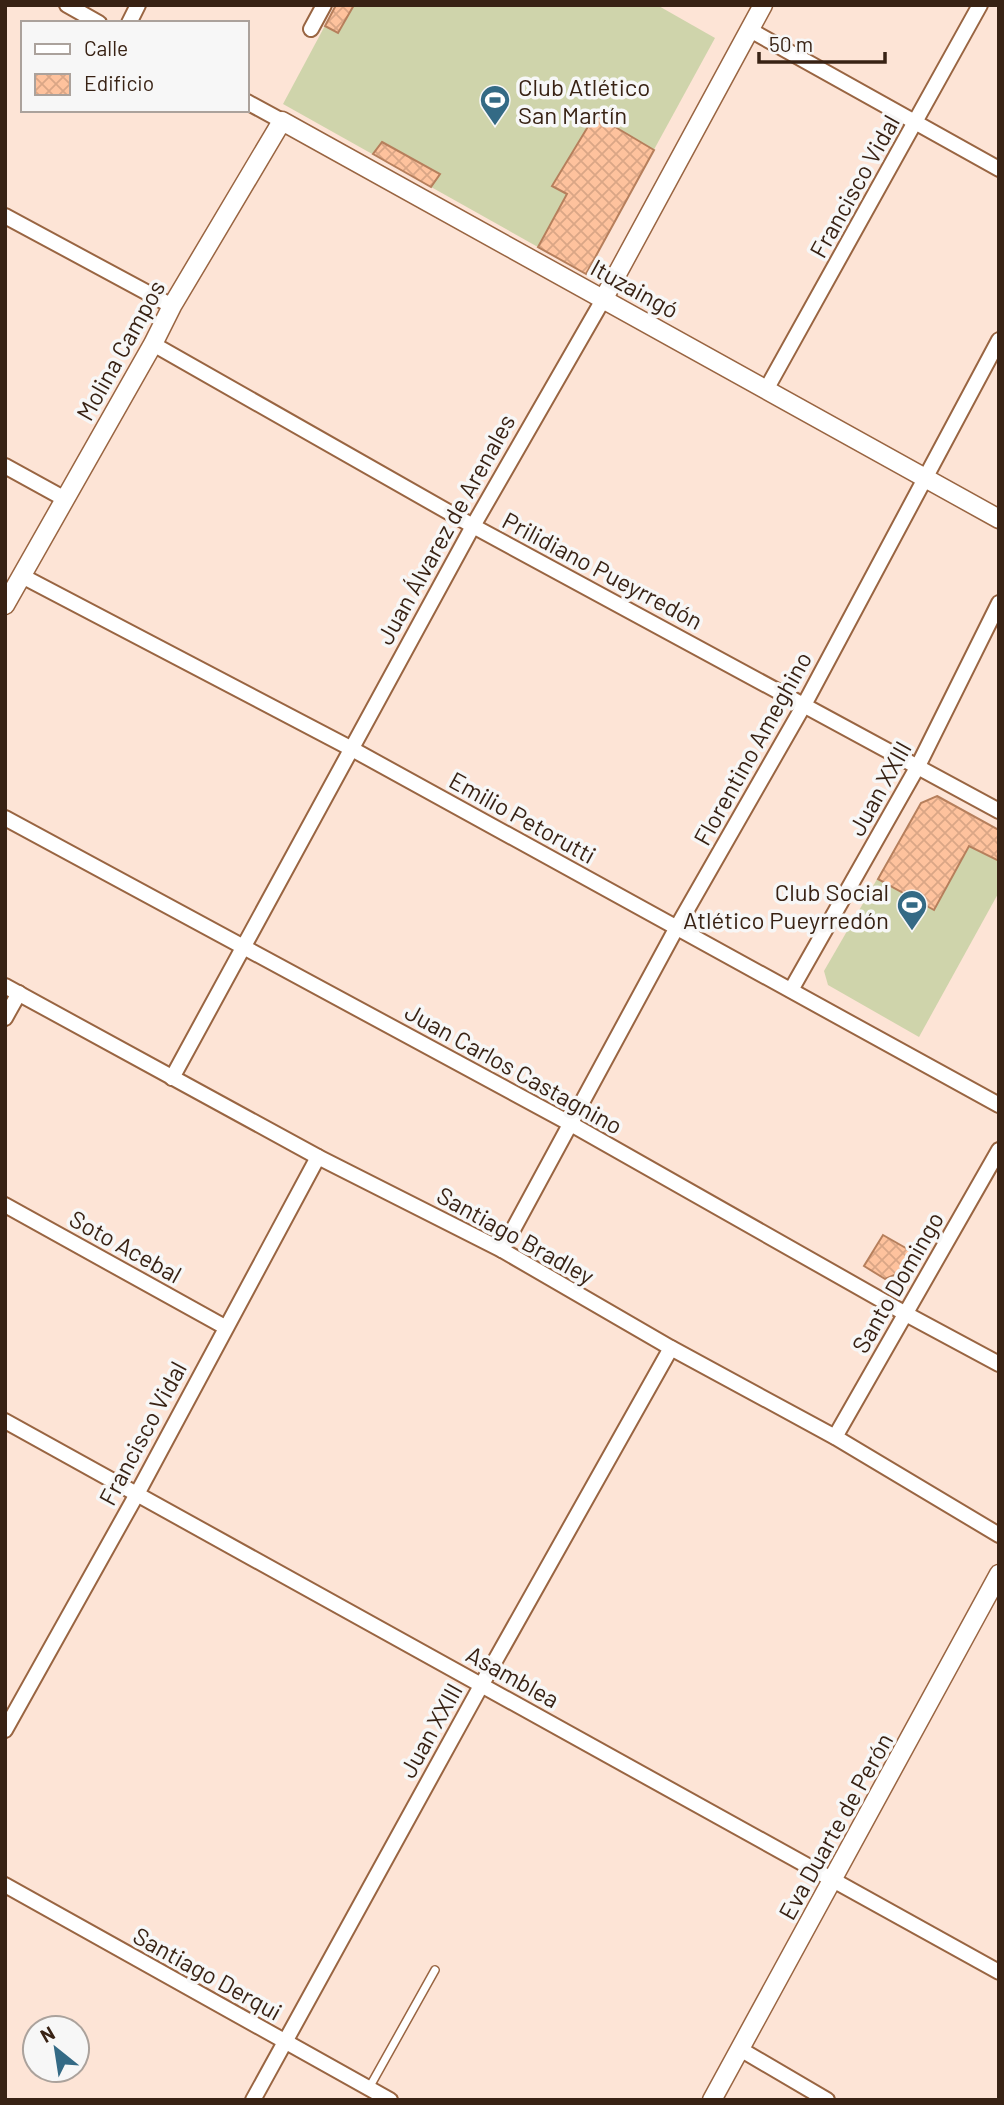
<svg xmlns="http://www.w3.org/2000/svg" width="1004" height="2105" viewBox="0 0 1004 2105" font-family="Barlow,sans-serif">
<style>
.grass{fill:#cfd4ab}
.building{fill:url(#building-cross-hatch);stroke:#b67f5c;stroke-width:2}
.lines{fill:none;stroke-linecap:round;stroke-linejoin:round}
.service-casing{stroke:#996542;stroke-width:10}
.minor-casing{stroke:#996542;stroke-width:18}
.tertiary-casing{stroke:#996542;stroke-width:21}
.service{stroke:#fff;stroke-width:7}
.minor{stroke:#fff;stroke-width:14}
.tertiary{stroke:#fff;stroke-width:18}
.labels{text-anchor:middle;dominant-baseline:central;stroke-width:7;stroke-linejoin:round;paint-order:stroke}
.poi-label{font-size:24px;fill:#382214;stroke:#f7f7f7;text-anchor:start}
.street-label{font-size:24px;fill:#382214;stroke:#f7f7f7}
</style>
<defs>
<pattern id="building-cross-hatch" width="8" height="8" patternUnits="userSpaceOnUse" patternTransform="scale(1.75)"><rect width="8" height="8" fill="#fec29d"/><path d="M0 0l8 8M0 8l8-8" fill="none" stroke="#daa686"/></pattern>
</defs>
<rect width="100%" height="100%" fill="#fde4d6"/>
<!-- grass -->
<g class="grass">
<polygon points="336,5 657,5 715,38 586,274 283,104"/>
<polygon points="921,803 999,830 999,892 919,1037 828,985 824,971"/>
</g>
<!-- building -->
<g class="building">
<polygon points="336,5 354,5 338,33 325,26"/>
<polygon points="595,115 654,150 586,274 538,247 567,194 552,186"/>
<polygon points="382,142 440,174 431,187 373,154"/>
<polygon points="937,796 999,830 999,861 969,846 934,910 878,879 921,803"/>
<polygon points="883,1235 911,1251 897,1274 885,1279 864,1266"/>
</g>
<g class="lines">
<!-- service casing -->
<g class="service-casing">
<polyline id="service" points="369,2088 435,1970"/>
</g>
<!-- minor casing -->
<g class="minor-casing">
<g id="minor">
<polyline points="67,5 99,23"/>
<polyline points="129,23 138,5"/>
<polyline points="311,29 324,5"/>
<polyline points="750,30 999,169"/>
<polyline points="247,102 282,121"/>
<polyline points="5,216 172,306"/>
<polyline points="153,344 473,526 999,811"/>
<polyline points="767,388 980,5"/>
<polyline points="5,466 65,499"/>
<polyline points="22,576 352,749 999,1105"/>
<polyline points="5,818 571,1124 906,1314 999,1364"/>
<polyline points="5,986 318,1157 502,1250 671,1348 835,1437 999,1535"/>
<polyline points="791,990 918,766 999,603"/>
<polyline points="5,1018 19,993"/>
<polyline points="172,1078 473,526 604,298"/>
<polyline points="5,1205 225,1327"/>
<polyline points="502,1250 677,927 804,705 999,340"/>
<polyline points="5,1421 999,1972"/>
<polyline points="835,1437 999,1150"/>
<polyline points="5,1730 137,1494 318,1157"/>
<polyline points="5,1885 390,2100"/>
<polyline points="740,2049 827,2100"/>
<polyline points="253,2100 482,1684 671,1348"/>
</g>
</g>
<!-- tertiary casing -->
<g class="tertiary-casing">
<g id="tertiary">
<polyline points="604,298 763,5"/>
<polyline points="5,605 153,344 172,306 282,121 999,519"/>
<polyline points="712,2100 999,1574"/>
</g>
</g>
<!-- service -->
<use href="#service" class="service"/>
<!-- minor -->
<use href="#minor" class="minor"/>
<!-- tertiary -->
<use href="#tertiary" class="tertiary"/>
</g>
<!-- icons -->
<defs>
<g id="stadium-pin" transform="scale(1.575)"><path d="M0 17L-7.5 6A9.5 9.5 0 1 1 7.5 6Z" fill="#346a85" stroke="#f7f7f7"/><path d="M0-5a6.5 5 0 1 0 0 10a6.5 5 0 1 0 0-10ZM-3.5-1.8h7v3.6h-7Z" fill="#fff"/></g>
</defs>
<g fill-rule="evenodd">
<use href="#stadium-pin" x="495" y="100"/>
<use href="#stadium-pin" x="912" y="905"/>
</g>
<g class="labels">
<!-- poi labels -->
<g class="poi-label">
<text x="518" y="86">Club Atlético<tspan x="518" dy="28">San Martín</tspan></text>
<text x="889" y="891" text-anchor="end">Club Social<tspan x="889" dy="28">Atlético Pueyrredón</tspan></text>
</g>
<!-- street labels -->
<g class="street-label">
<text transform="translate(854 186) rotate(-61)">Francisco Vidal</text>
<text transform="translate(635 288) rotate(29)">Ituzaingó</text>
<text transform="translate(120 350) rotate(-61)">Molina Campos</text>
<text transform="translate(445 529) rotate(-61)">Juan Álvarez de Arenales</text>
<text transform="translate(603 570) rotate(28)">Prilidiano Pueyrredón</text>
<text transform="translate(752 748) rotate(-61)">Florentino Ameghino</text>
<text transform="translate(879 788) rotate(-61)">Juan XXIII</text>
<text transform="translate(523 817) rotate(29)">Emilio Petorutti</text>
<text transform="translate(514 1068) rotate(29)">Juan Carlos Castagnino</text>
<text transform="translate(516 1235) rotate(29)">Santiago Bradley</text>
<text transform="translate(126 1246) rotate(29)">Soto Acebal</text>
<text transform="translate(897 1282) rotate(-60)">Santo Domingo</text>
<text transform="translate(142 1433) rotate(-62)">Francisco Vidal</text>
<text transform="translate(513 1676) rotate(29)">Asamblea</text>
<text transform="translate(430 1730) rotate(-61)">Juan XXIII</text>
<text transform="translate(835 1826) rotate(-61)">Eva Duarte de Perón</text>
<text transform="translate(208 1973) rotate(29)">Santiago Derqui</text>
</g>
</g>
<!-- border -->
<rect width="1004" height="2105" fill="none" stroke="#382214" stroke-width="14"/>
<!-- legend -->
<rect x="21" y="21" width="228" height="91" fill="#f7f7f7" stroke="#aba29c" stroke-width="2"/>
<rect x="35" y="44" width="35" height="10" fill="#ffffff" stroke="#aba29c" stroke-width="2"/>
<text x="84" y="56" font-size="21" fill="#382214">Calle</text>
<rect x="35" y="74" width="35" height="21" fill="url(#building-cross-hatch)" stroke="#aba29c" stroke-width="2"/>
<text x="84" y="91" font-size="21" fill="#382214">Edificio</text>
<!-- north arrow -->
<g transform="translate(56 2049) rotate(330)"><circle r="33" fill="#f7f7f7" stroke="#aba29c" stroke-width="2"/>
<path d="M0-5L12 26L0 18L-12 26Z" fill="#346a85"/>
<text y="-10" font-size="19" font-weight="bold" text-anchor="middle" fill="#382214">N</text>
</g>
<!-- scale -->
<path d="M759 52v10h126v-10" fill="none" stroke="#382214" stroke-width="3.5"/>
<text x="769" y="52" font-size="21" fill="#382214" stroke="#f7f7f7" stroke-width="5" paint-order="stroke">50 m</text>
</svg>
